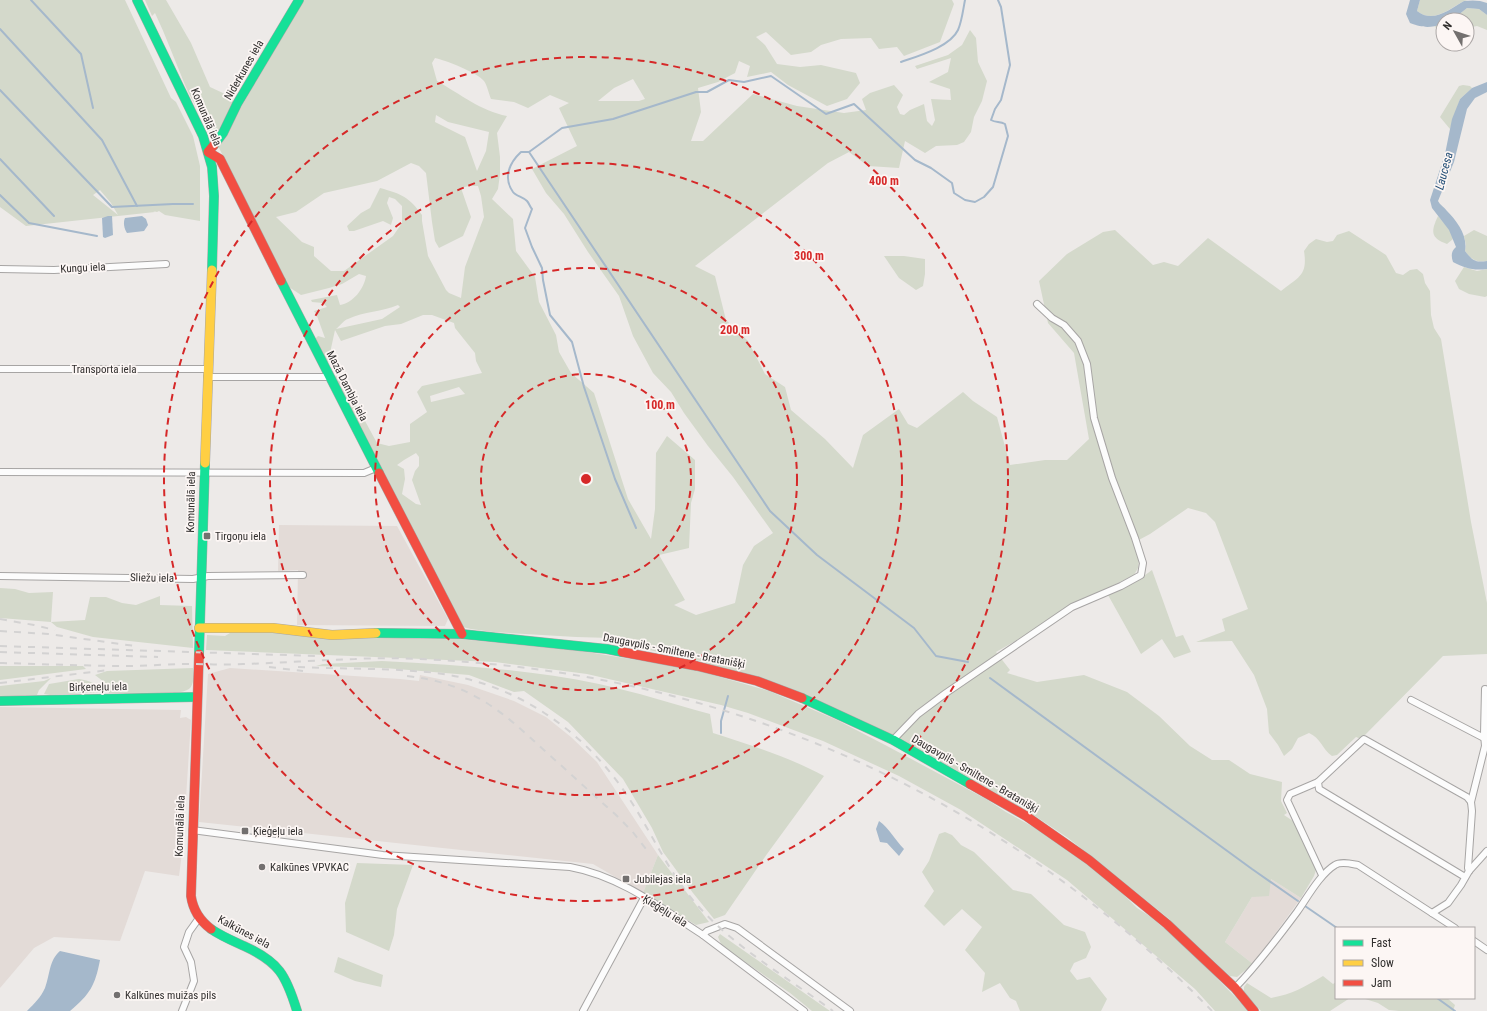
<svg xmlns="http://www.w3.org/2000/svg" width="1487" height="1011" viewBox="0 0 1487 1011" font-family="'Roboto Condensed',sans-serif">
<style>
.built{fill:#e3dbd7}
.green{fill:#d4d9cb;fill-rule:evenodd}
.water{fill:#a5b8cb}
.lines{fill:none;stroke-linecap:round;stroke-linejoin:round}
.stream{stroke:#a5b8cb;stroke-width:2}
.street-casing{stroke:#a7a5a4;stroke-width:8}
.fast-casing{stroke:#a7a5a4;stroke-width:10}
.slow-casing{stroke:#a7a5a4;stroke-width:10}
.jam-casing{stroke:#a7a5a4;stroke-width:10}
.street{stroke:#fcfcfc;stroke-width:6}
.fast{stroke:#16e098;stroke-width:9}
.slow{stroke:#ffcf43;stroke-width:9}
.jam{stroke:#f24e42;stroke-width:9}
.rail{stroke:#d3d2d2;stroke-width:2;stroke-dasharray:7 7;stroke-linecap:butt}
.ring{fill:none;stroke:#d62828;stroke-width:2;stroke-dasharray:7 5}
.poi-dot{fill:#73706f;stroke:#fcf6f4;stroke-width:1.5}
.labels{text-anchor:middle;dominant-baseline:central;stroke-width:3.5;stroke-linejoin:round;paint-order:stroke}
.street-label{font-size:11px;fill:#312f2e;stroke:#fcf6f4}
.poi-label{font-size:11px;fill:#312f2e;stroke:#fcf6f4;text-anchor:start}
.water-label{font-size:12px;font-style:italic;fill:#234f77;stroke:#fcf6f4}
.centre{fill:#d62828;stroke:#fcf6f4;stroke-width:2}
.ring-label{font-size:12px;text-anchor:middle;font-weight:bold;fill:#d62828;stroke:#fcf6f4;stroke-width:3.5;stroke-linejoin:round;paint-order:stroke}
</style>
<rect width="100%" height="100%" fill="#edeae8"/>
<!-- built -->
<g class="built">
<polygon points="279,525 397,526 448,619 445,626 297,625 298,570 278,571"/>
<polygon points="230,668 400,679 419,681 420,675 468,685 514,701 546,717 571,737 597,762 658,855 643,893 593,864 199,822 208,674"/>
<polygon points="0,707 181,710 180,718 186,717 191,720 183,845 179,876 145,871 120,941 54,937 34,948 0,988"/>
<polygon points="1271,879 1301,898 1253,964 1225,942 1252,897"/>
</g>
<!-- green -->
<g class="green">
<path d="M0,0H125L171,98L176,102L193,136L200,166V221L165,215L159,211L157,212L153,211L155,212L26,226L0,207ZM100,190L111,203L118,215L93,195Z"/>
<path d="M145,0H166L191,43L210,87L225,94L235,102L220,132L212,136L209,135C204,117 192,102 185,85C175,61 166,36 155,13L152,16Z"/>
<path d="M304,0H952L954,4L940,42L904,56L897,47L879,49L871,38L841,39L821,45L811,52L791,55L766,32L756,37L765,45L777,64L800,67L821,65L856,73L860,83L847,99L827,106L788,85L771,72L747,77L750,66L739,61L735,73L718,82L698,88L701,112L691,141H703L753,94L797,106L844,113L866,110L862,99L870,93L894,85L903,95L897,107L900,114L904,115L910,110L924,104L927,121L932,126L935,120L931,99L951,100L950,89L929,82L948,72L951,58L917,69L915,66L948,55L962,45L970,30L976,38L978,62L987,81L982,101L974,117L971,132L964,142L957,145L936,146L925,153L905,141L899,168L868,166L849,152L828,163L695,266L715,276L726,320L748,341L765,374L785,387L791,410L825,439L853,468L863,435L899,409L908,424L917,428L963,392L973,401L997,417L1010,465L1045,460H1067L1089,439L1074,353L1048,323L1039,281L1067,254L1103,232L1115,230L1153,265L1164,262L1178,266L1208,238L1281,291C1298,277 1308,276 1304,251L1309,244L1316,239L1327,242L1333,241L1337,235L1349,231L1386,255L1396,273L1403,275L1410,270L1417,269L1423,274L1425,283L1430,291L1431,315L1434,328L1441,339L1471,522L1487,603V654L1443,656L1361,739L1356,737L1337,755L1332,756C1322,749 1321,738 1309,733L1298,738L1292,749L1284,756L1278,745L1269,733L1267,709L1254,675L1232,641L1196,642L1225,631L1222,619L1248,609L1215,522L1206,513L1188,508L1150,534L1135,542L1139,560L1138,568L1134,575L1114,585L996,652L1010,670L1007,673L1037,682L1084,675L1127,692L1159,716L1190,746L1212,760H1229L1250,774L1282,782L1281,801L1287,813L1284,815L1296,823L1316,870L1314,876L1301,898L1271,879L1269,896L1252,897L1225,942L1253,964L1237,977L1230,976L1168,918L1068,838L1032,814L935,758L857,718L701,661L621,644L611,638L576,637L493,632L471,629L463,627L381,468L377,458L374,455L332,376L334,375L340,378L352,397L377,443L389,446L410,442V424L427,412L417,392L422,386L482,373L476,361L475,353L455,328L454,323L432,315H423L401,324L385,326L341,341L335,330L327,367L314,340L318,336L325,338L317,316L314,311L327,307L323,303L312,302L311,300L337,295L340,305C353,303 364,289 366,276L359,274L342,284L329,288L301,295L289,287L218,146ZM435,58C445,60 478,73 484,81C487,85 489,94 491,99L514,102L528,108L550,95L569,103L559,108L577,146L532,169L546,193L564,214L588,252L619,296L633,336L653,373L671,392L684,413L708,446L733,477L773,533L754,546L743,565L735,603L696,615L674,605L685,600L659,555L689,548L691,503L695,489V460L667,436L656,453L655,509L651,539L628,499L594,393L571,373L559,352L556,335L539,302L535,277L516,251L513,219L492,199L498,189L500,174V157L497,133L507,116C481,111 460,94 437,81L432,63ZM633,79L645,99L639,101H598L614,88ZM436,115L448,122L489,132L486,151L477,171L465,137L435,122ZM411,163L419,166L426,173L432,222L435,241L439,248L463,236L471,217L461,188L469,186H478L481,196L484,217L465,267L461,298L449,293L446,290L428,256L422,221V215C409,197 402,194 380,188L370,208L361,213L347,226L349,231H354L383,221L391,225L393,218L387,203L389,197L395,199L402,206V223L393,236L344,271H331L314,256V247L302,242L276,217L296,212L324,193L377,181ZM398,305L400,307L382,319L336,329C340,326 344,320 348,319C364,311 382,312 398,305ZM459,387L465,394L431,402L430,396ZM416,453L419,457V466L415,471L412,480L421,505L416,504L402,494L405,479L404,469L397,465L404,460Z"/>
<path d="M1420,0H1468L1464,1C1449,9 1433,24 1417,11Z"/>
<polygon points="1467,8 1479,9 1487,15 1487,30 1477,26 1467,28 1467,20 1452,20"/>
<polygon points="1443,24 1443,38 1440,38 1435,26"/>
<polygon points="1463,85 1470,86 1472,88 1460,99 1450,129 1440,117 1459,86"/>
<path d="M1438,216L1450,230L1453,239L1447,244C1430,238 1431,231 1438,216Z"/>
<path d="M1474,230L1487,236V261C1476,263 1471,259 1465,251L1466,245L1464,236Z"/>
<polygon points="884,256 904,256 925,259 925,274 923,286 916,290 899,278"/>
<polygon points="1464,267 1477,271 1487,269 1487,296 1485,297 1469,294 1459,289 1455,281"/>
<polygon points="1152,570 1176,637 1183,635 1191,652 1174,658 1162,639 1141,654 1108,595 1137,581"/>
<polygon points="0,588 15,589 29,593 53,592 51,622 85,620 90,597 106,597 122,603 136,605 160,596 160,605 192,606 193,648 93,637 57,627 51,622 0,618"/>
<polygon points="230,633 283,633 425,639 459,639 581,651 692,669 769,691 837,720 887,746 986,799 1006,812 1039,830 1082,859 1116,887 1137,908 1151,917 1189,950 1249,1011 1215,1011 1195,989 1067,880 961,810 899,776 823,741 748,713 721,705 587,674 495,662 206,650 207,635 225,636"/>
<path d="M382,661C455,665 527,669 599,684C636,692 673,704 710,714L713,733C750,745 789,757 824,776L767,854L725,915L714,919L693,893L663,852L652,828L623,779L568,722L524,691L514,692L469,675L385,668L316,666L323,664Z"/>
<polygon points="0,666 83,666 86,669 0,680"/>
<path d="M193,668C193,675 195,684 189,689C178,697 125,693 109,693L104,682L95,675L107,671Z"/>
<polygon points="51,678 39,690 37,695 0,697 0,686 44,681"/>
<path d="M79,679C90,681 96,683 102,692L50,695L44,694L49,684Z"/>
<polygon points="945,832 952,835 961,845 974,852 1013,890 1031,894 1064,925 1085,932 1091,947 1086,958 1074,963 1070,971 1077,980 1090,977 1107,999 1101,1011 1020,1011 1016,1001 1010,998 1000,983 982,992 985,973 965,950 982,927 962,909 944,926 924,906 934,891 922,872 929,861 939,834"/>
<polygon points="658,855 709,922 696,925 643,893"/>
<polygon points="357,863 413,865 397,909 394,935 389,951 346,932 345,903"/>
<polygon points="720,934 830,1011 812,1011 790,993 729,951 721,944 718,937"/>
<polygon points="338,957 383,975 381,987 355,981 334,972"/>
<path d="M1323,976L1333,984L1336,982V998H1350L1330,1011H1261L1244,992V987L1247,983L1271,998C1293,994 1304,987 1323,976Z"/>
<polygon points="1362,998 1447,998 1455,1005 1453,1011 1399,1011 1389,1010 1378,1003"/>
</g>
<!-- water -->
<g class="water">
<path d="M1410,0H1420L1417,11C1433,24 1450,9 1464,1C1472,0 1480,0 1487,3V15L1479,9L1467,8L1452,20H1443V24C1429,28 1424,28 1410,23L1406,14Z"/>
<path d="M1487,82V92L1475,98L1467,109L1454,162L1438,201C1440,205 1444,207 1447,211C1457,221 1468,236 1465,251C1472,260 1475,263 1487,261V269C1473,271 1465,268 1453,262C1451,256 1451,251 1456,247L1449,230L1432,208L1430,200L1445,154L1452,119L1460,99L1472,88Z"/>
<polygon points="108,216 112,216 113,235 105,238 103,237 102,218"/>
<path d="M142,216L146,219L148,225L144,231L127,233C124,229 123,222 125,218Z"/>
<path d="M879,821C889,828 895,840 904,849L899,856L887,843L880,842L876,829Z"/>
<path d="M60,951L100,960C95,986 90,994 70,1011H27C34,1004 41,997 45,988C50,975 49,960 60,951Z"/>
</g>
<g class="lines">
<!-- stream -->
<g class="stream">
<polyline points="31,0 81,54 93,108"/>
<polyline points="0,29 102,140 137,206"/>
<path d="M901,62C918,56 950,47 958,30C962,21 963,10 965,0"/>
<polyline points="0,90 112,207 173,204 193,204"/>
<path d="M529,152H521C509,163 503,178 513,192C516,196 523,197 527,201C529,203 530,207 532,209L525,228L532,247L542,268L543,280L550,315L572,342L584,387L615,479L636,528"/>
<polyline points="0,159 54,216"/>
<polyline points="0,195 29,223 97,236"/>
<path d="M968,662L936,656L914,628L817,555L770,511L529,152L562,128L613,119L696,92H707L729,80L744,82L771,76L826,114L854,104L915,160L931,168L952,183L954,193L965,200L975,202L984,197L993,187L1008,136L1005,124C1000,121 996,123 991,120L995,109L1001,100L1010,65L1001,7L998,0"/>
<polyline points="990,678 1252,869 1298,901"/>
<polyline points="721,733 721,721 728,696"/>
<polyline points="1305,906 1337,928"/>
<polyline points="1437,998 1455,1011"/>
</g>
<!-- street casing -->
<g class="street-casing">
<g id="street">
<polyline points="0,269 54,270 166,264"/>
<polyline points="0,369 208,369"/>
<polyline points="207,377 329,377"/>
<polyline points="0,472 364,473 376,468"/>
<polyline points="0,576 193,579 208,576 303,575"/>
<polyline points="1411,700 1484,738"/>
<polyline points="893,740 918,714 946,693 1072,607 1121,586 1141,575 1143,563 1135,538 1112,478 1094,418 1087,364 1078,341 1064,325 1052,318 1037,304"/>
<polyline points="1318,782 1290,794 1287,800 1322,875"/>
<polyline points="1471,802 1485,746 1484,734 1485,689"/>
<path d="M192,830L383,855L570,867C620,876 661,908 703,935L707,931L725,924L737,928L850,1011"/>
<polyline points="1465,877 1319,789 1318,782 1364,739 1467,797 1471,802 1472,811 1468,868 1469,871"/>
<polyline points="1432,913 1448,903 1461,885 1469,871 1487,851"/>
<polyline points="703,935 804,1011"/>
<polyline points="1474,941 1487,950"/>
<path d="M1235,988C1258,964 1277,939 1297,912C1307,898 1320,874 1335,865C1341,861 1352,864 1358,865L1455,928"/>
<polyline points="182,1011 194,981 191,962 184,947 189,932 199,918"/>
<polyline points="583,1011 644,898"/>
</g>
</g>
<!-- fast casing -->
<g class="fast-casing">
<g id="fast">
<polyline points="137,0 203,136 212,167 214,196 212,270"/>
<polyline points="214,145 223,133 237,104 299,0"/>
<polyline points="281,281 379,473"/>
<polyline points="376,633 462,634 607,649 622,652"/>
<polyline points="199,654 205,463"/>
<polyline points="802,698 893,740 970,784"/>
<polyline points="0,701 196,697"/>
<path d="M211,929C221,936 233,941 244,946C279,962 286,975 297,1011"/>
</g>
</g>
<!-- slow casing -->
<g class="slow-casing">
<g id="slow">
<polyline points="205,463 212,270"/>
<polyline points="199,628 273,628 332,635 376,633"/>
</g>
</g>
<!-- jam casing -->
<g class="jam-casing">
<g id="jam">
<polyline points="214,145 208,152 220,159 281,281"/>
<polyline points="379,473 462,634"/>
<polyline points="622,652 697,666 757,681 802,698"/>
<path d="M199,654L191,896C193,910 199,920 211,929"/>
<polyline points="970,784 1026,816 1089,860 1167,924 1235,988 1254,1011"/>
</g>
</g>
<!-- street -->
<use href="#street" class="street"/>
<!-- fast -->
<use href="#fast" class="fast"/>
<!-- slow -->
<use href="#slow" class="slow"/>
<!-- jam -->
<use href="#jam" class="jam"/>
<!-- rail -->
<g class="rail">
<polyline points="0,619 34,625 55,630"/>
<polyline points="0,631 48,634 135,646"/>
<polyline points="0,646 316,656"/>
<polyline points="0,652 158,657"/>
<path d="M0,663C44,664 88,666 131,666C149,666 167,664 184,664C204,664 223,665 243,664C280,663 318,660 355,659C392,657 430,659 467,662C752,683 1013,807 1212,1011"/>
<polyline points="269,667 303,671"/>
<path d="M298,667C341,669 384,668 427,672C506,679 576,723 622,788C650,827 666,871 699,907C737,949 788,978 833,1011"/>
<path d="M407,676C471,683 502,711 547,753C570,773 592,794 615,814L632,831L646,849"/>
<polyline points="0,683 109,670"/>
</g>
</g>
<!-- distance rings -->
<g class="ring">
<circle cx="586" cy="479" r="105"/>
<circle cx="586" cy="479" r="211"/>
<circle cx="586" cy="479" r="316"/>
<circle cx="586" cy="479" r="422"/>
</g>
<!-- markers -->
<g class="poi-dot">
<rect x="203" y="532" width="8" height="8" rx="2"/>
<rect x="241" y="827" width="8" height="8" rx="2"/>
<circle cx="262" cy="867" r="4"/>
<rect x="622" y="875" width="8" height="8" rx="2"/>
<circle cx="117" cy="995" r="4"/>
</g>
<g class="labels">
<!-- street labels -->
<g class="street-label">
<text transform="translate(244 70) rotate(-60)">Niderkunes iela</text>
<text transform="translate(206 117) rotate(67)">Komunālā iela</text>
<text transform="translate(83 268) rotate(-3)">Kungu iela</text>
<text x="104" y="369">Transporta iela</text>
<text transform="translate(347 386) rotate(63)">Mazā Dambja iela</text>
<text transform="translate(191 502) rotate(-89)">Komunālā iela</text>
<text transform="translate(152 578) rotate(1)">Sliežu iela</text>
<text transform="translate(674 651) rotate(11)">Daugavpils - Smiltene - Bratanišķi</text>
<text transform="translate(98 687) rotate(-1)">Birķeneļu iela</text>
<text transform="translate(975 774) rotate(30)">Daugavpils - Smiltene - Bratanišķi</text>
<text transform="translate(180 826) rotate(-88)">Komunālā iela</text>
<text transform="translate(665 911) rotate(32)">Ķieģeļu iela</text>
<text transform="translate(244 932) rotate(28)">Kalkūnes iela</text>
</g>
<!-- poi labels -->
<g class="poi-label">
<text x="215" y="536">Tirgoņu iela</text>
<text x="253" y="831">Ķieģeļu iela</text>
<text x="270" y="867">Kalkūnes VPVKAC</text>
<text x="634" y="879">Jubilejas iela</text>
<text x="125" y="995">Kalkūnes muižas pils</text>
</g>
<!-- water labels -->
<g class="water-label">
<text transform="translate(1444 171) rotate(-75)">Laucesa</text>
</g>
</g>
<circle cx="586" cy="479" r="6" class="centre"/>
<g class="ring-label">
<text x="884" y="185">400 m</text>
<text x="809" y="260">300 m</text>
<text x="735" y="334">200 m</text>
<text x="660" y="409">100 m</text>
</g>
<!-- legend -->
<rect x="1335" y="927" width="140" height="72" fill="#fcf6f4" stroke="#aba6a5"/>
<rect x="1343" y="940" width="20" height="6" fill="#16e098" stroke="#aba6a5"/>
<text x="1371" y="947" font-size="12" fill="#312f2e">Fast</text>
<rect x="1343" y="960" width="20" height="6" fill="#ffcf43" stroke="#aba6a5"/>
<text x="1371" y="967" font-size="12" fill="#312f2e">Slow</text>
<rect x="1343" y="980" width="20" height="6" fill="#f24e42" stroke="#aba6a5"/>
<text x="1371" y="987" font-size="12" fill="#312f2e">Jam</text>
<!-- north arrow -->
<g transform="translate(1455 32) rotate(309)"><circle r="19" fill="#fcf6f4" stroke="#aba6a5"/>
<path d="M0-3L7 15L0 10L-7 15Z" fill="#73706f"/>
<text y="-6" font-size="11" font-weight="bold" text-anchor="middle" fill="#312f2e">N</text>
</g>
</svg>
